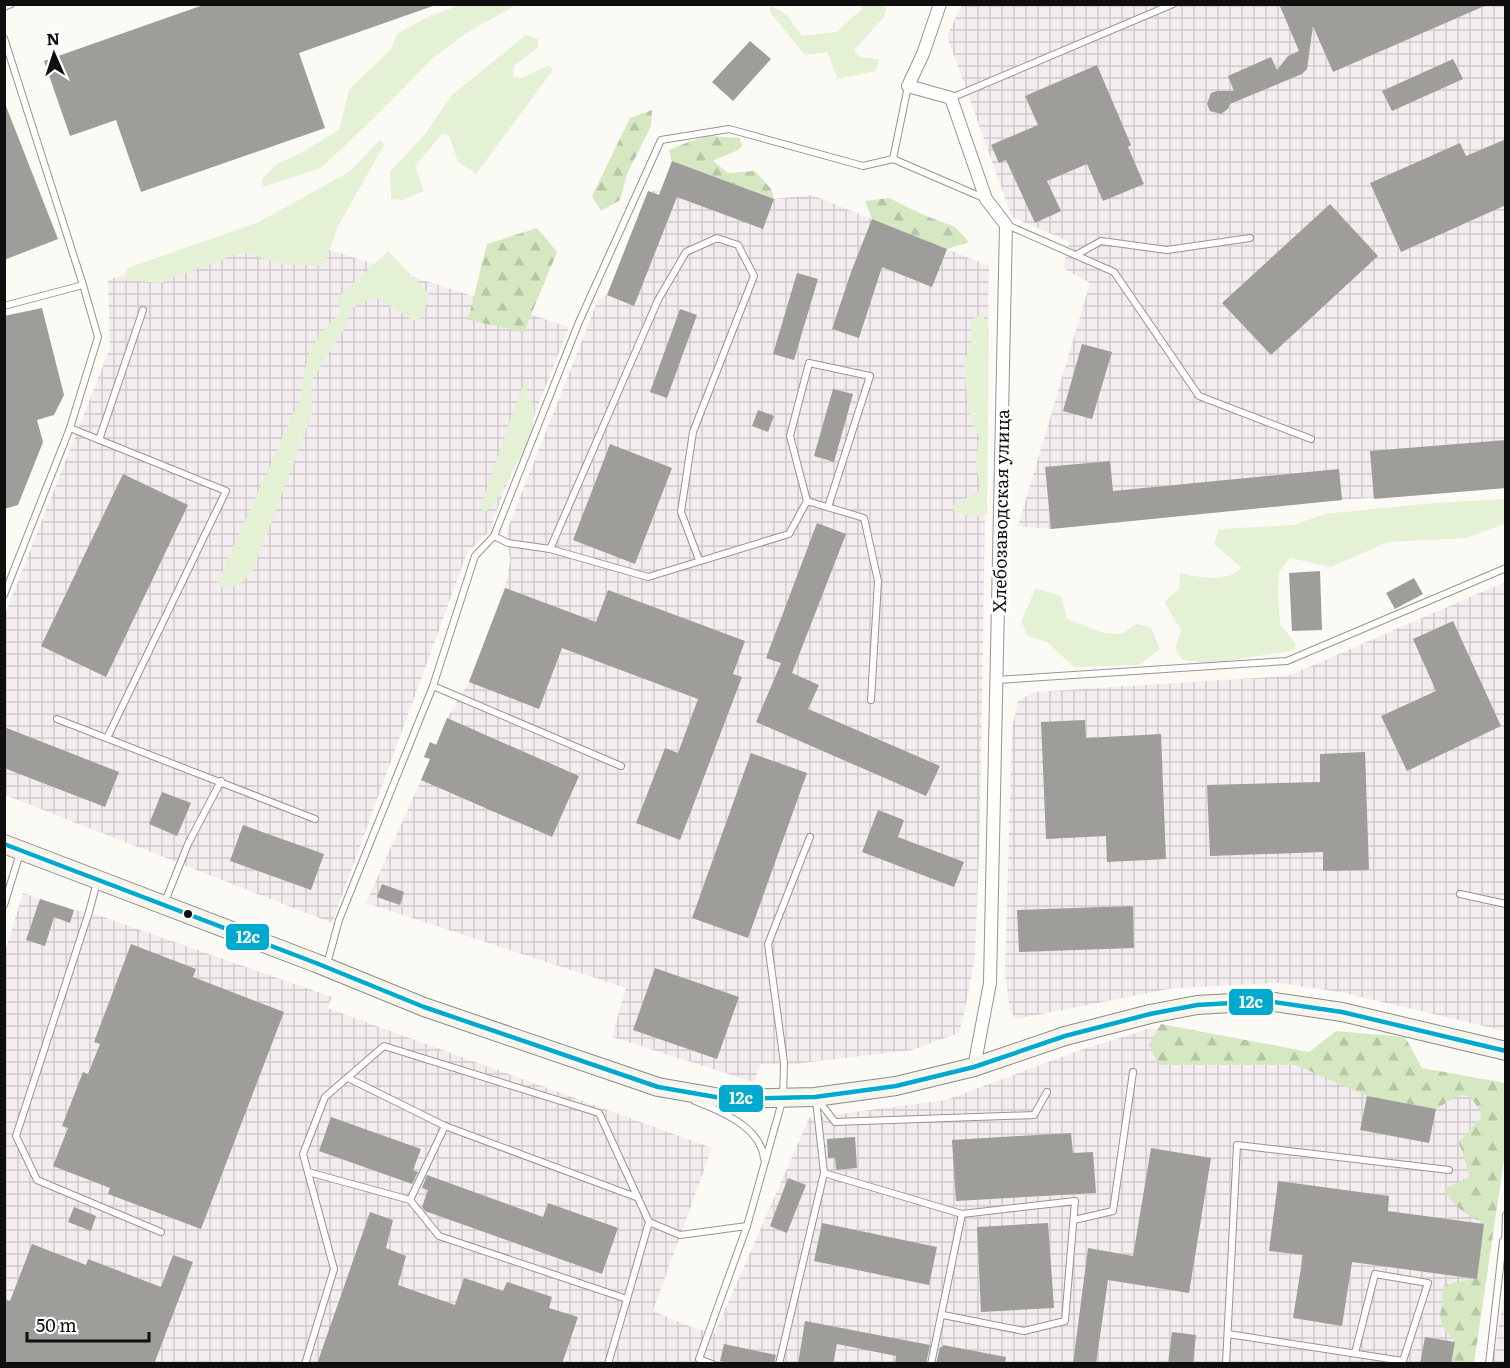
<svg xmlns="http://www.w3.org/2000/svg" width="1510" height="1368" viewBox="0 0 1510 1368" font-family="Literata,serif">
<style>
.industrial{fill:url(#industrial-grid)}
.grass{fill:#e5f1d4}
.forest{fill:url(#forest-firs)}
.building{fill:#9f9d99}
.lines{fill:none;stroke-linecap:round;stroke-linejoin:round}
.service-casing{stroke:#969592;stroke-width:8}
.minor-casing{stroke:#969592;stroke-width:14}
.secondary-casing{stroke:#8c8b89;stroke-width:20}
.service{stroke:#fffefd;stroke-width:6}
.minor{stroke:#fffefd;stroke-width:12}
.secondary{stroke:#f5f4eb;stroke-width:18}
.bus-1-casing{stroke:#fff;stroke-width:9}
.bus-1{stroke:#00a9ce;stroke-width:4.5}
.bus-dot{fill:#0f0f0f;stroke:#fff;stroke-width:2}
.labels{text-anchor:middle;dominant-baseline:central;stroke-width:6;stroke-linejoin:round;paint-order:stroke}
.street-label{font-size:18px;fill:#0f0f0f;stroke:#fff}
.line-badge{stroke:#fff;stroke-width:2}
.badge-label{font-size:16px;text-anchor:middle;font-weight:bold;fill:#fff}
</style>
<defs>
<pattern id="industrial-grid" width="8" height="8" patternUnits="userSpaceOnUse" patternTransform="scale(1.5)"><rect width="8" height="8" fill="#f3edf0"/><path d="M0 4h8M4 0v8" fill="none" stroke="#cfcacd"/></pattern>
<pattern id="forest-firs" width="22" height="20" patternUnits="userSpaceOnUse" patternTransform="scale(1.5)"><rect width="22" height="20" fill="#d6e8c2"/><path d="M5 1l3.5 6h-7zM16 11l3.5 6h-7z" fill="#b6c6a6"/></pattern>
</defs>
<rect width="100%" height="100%" fill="#fcfaf4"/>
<!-- industrial -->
<g class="industrial">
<polygon points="962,5 1505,5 1505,488 1342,500 1051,529 1018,526 1090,283 1063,268 1070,242 1012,217 947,36"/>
<polygon points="672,161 774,199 812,195 989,266 980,828 975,957 964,1014 959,1033 912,1050 795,1064 761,1064 754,1082 612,1037 626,988 366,903 430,760 424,757 430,742 437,745 447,718 469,682 505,588 510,561 507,530 598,300 607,295 648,191 661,190"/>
<polygon points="265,229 569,327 488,533 467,553 332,923 5,795 4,617 110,348 108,280"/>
<polygon points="1505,582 1505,1031 1340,992 1279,983 1174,988 1016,1019 1010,1010 1005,974 1012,728 1018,701 1034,692 1288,676"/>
<polygon points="23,893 74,910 89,912 332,997 327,1008 712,1148 653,1311 694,1328 715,1333 809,1118 946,1100 1072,1053 1151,1028 1503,1094 1473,1363 5,1363 4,955"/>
<polygon points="1505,1292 1505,1363 1492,1363"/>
</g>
<!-- grass -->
<g class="grass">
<polygon points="459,5 516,5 468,32 434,57 374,118 321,168 263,187 262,179 277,164 301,153 339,130 349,90 391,49 397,34 424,19"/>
<polygon points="770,5 787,15 802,36 836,32 862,9 860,5 887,5 884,17 854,50 859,57 879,59 876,71 838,79 827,52 805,55 770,12"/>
<polygon points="526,35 538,39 538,47 514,66 513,77 522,78 549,65 553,70 476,174 458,162 449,135 442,134 415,166 424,191 402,200 391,199 390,172 425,134 452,95"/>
<polygon points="381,139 384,145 338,226 324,266 281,264 242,252 160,283 124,280 127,268 257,223 349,172"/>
<path d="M388,251L429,294L424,314L416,322L375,297L352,308L341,335L311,381L312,414L253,571L240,584L225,589L217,583L301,397C304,363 312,334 341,313L337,298Z"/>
<polygon points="982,313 989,329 987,514 971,517 954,511 952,506 981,490 976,465 979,438 968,411 964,362 971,343 971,320"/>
<polygon points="529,381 526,395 534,407 532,441 516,464 494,505 482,514 482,501 524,382"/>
<path d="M1505,499V524L1466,538L1388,542L1331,567L1290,558L1279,572L1278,594L1280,624L1296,644L1293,651L1210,663L1182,660L1175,649L1181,630L1164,602L1179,589L1180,573C1201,578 1226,583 1242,568L1214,544L1219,529L1294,525L1324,514L1435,503Z"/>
<polygon points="1036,588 1061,596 1067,619 1104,633 1122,634 1136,624 1151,627 1160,649 1139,665 1074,667 1047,642 1028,636 1021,621"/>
</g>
<!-- forest -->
<g class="forest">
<polygon points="652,110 651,126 627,174 620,200 601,211 592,196 630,118"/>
<polygon points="709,136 740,138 742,146 738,150 713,161 728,173 755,171 771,189 774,199 672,161 669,150 691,141"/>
<polygon points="889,198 926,216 955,227 969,242 947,249 872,219 865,201"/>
<polygon points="537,228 557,252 524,332 468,320 487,244"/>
<path d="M1161,1024L1309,1052L1336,1031L1405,1037L1422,1068L1505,1083V1153L1474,1363H1451L1455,1342L1442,1326L1440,1317L1444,1285L1477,1278L1484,1224C1471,1215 1448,1206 1446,1188L1470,1177L1459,1142L1482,1116C1468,1085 1460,1094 1436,1109L1367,1096L1296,1065H1159L1149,1045Z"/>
</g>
<!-- building -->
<g class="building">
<polygon points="206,4 432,4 433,6 299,53 325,128 141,192 116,120 70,136 44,61"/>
<polygon points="1279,4 1489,4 1333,72 1313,26 1307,69 1302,74 1230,104 1228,109 1221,114 1210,111 1207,104 1211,93 1217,91 1234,91 1228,76 1271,57 1277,70 1288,56 1299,51"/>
<polygon points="750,41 771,59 733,101 712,82"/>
<polygon points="1453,59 1463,79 1392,111 1382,91"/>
<polygon points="1097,65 1131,145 1128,147 1144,184 1103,201 1087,164 1047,181 1061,211 1035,223 1006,160 999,163 991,145 1038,125 1025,96"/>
<polygon points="4,101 58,239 4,260"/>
<polygon points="1506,139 1506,205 1401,252 1370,183 1460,143 1466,156"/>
<polygon points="672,161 774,199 763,229 677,197 634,306 607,295 648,191 659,195"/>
<polygon points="1330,204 1378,256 1271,355 1222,303"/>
<polygon points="872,219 947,249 932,287 882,267 859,338 832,329 851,272"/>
<polygon points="797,273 818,279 794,360 773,354"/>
<polygon points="42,308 64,395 54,415 37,420 43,442 18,505 4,509 4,316"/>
<polygon points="680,309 697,315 667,398 650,392"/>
<polygon points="1082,344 1112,352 1092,419 1063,411"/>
<polygon points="833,389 853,394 834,462 814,456"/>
<polygon points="758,410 774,416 768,432 752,426"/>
<polygon points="1506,440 1506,488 1374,499 1370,451"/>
<polygon points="610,444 672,468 635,564 573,540"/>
<polygon points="1110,461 1113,491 1339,469 1342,500 1051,529 1045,467"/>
<polygon points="123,474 188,505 106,677 41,646"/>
<polygon points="817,523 846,534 792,673 819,685 808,709 940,766 926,796 756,722 781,663 766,658"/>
<polygon points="1320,571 1322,630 1292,631 1289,573"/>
<polygon points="1414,578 1423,594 1395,609 1386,593"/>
<polygon points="505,588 596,622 608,590 745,641 733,674 742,677 680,840 636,823 665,748 678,753 698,699 562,648 539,709 469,682"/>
<polygon points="1453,621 1501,726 1407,771 1381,716 1436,691 1413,639"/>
<polygon points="447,718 579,776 552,837 421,780 430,759 424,757 430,742 436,745"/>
<polygon points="1085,720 1086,738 1161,734 1166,859 1107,862 1106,836 1046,839 1041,722"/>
<polygon points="4,727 119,772 105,807 4,768"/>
<polygon points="1365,752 1369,870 1323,871 1323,852 1210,856 1207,785 1320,782 1320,754"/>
<polygon points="751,753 807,773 748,938 692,918"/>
<polygon points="162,792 191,803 177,836 149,824"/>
<polygon points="878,810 904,820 898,837 964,862 954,887 862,852"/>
<polygon points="243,825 324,854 311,890 230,861"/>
<polygon points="382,884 404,892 400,905 377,897"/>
<polygon points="40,899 74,910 70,923 54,917 45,946 26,940"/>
<polygon points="1133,906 1134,948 1019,952 1017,910"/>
<polygon points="131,944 196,969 193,977 284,1012 201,1229 108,1194 110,1188 53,1166 68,1128 62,1126 83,1072 88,1074 100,1044 94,1042"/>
<polygon points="655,968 739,997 717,1059 633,1030"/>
<polygon points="1367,1096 1436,1109 1429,1143 1360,1130"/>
<polygon points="331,1117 421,1149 413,1170 418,1172 412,1184 319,1151"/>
<polygon points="1071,1133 1073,1153 1093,1152 1096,1193 956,1201 952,1140"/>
<polygon points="855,1137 857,1168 836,1170 835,1158 828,1158 827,1139"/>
<polygon points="1151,1148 1211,1158 1189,1293 1108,1280 1096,1364 1073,1364 1088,1248 1133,1256"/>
<polygon points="427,1175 543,1217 548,1203 618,1228 602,1274 425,1211 422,1207 428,1190 422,1188"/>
<polygon points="788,1178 806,1185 787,1233 770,1226"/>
<polygon points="1278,1181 1389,1196 1388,1211 1484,1224 1477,1279 1352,1262 1342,1326 1293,1318 1303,1255 1269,1251"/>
<polygon points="74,1207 96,1216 91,1231 68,1222"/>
<polygon points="370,1212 393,1220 386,1248 406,1256 398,1285 455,1305 464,1278 503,1291 507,1282 552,1297 549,1308 578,1317 562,1364 317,1364"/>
<polygon points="822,1223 937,1247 929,1285 814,1261"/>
<polygon points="1048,1223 1054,1308 981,1312 977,1227"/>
<polygon points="32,1244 86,1265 88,1259 161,1287 173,1255 193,1262 154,1364 4,1364 4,1299 10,1301"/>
<polygon points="805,1321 930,1345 926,1364 895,1364 896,1356 837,1344 833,1364 798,1364"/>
<polygon points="1172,1332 1196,1335 1193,1364 1168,1364"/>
<polygon points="1425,1337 1455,1342 1451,1364 1420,1364"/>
<polygon points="724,1344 776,1355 774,1364 732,1364 720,1361"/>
<polygon points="943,1345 1006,1357 1005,1364 936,1364 940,1347 943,1347"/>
</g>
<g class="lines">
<!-- service casing -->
<g class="service-casing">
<g id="service">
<polyline points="4,7 11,4"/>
<polyline points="4,38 83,285"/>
<polyline points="908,86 893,159 986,199"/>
<polyline points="951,98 1173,4"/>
<polyline points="1007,225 1114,272 1199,396 1311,439"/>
<polyline points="1076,255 1101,241 1167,250 1250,238"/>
<polyline points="4,306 83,285 98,337 70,428 4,595"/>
<polyline points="70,428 226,491 107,738"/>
<polyline points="99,440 143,310"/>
<polyline points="807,501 790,436 809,363 870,376 828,507"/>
<polyline points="494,536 508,543 550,549 648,577 789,534 807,501 864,518 878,581 871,700"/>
<polyline points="550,549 658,300 686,252 717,238 738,245 754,276 693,432 681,512 699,560"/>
<polyline points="997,680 1287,661 1506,568"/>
<polyline points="433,686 621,766"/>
<polyline points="57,719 315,819"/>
<polyline points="97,882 89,912 16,1136 37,1180 161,1232"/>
<polyline points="1460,894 1506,904"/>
<polyline points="164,904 188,844 221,781"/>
<polyline points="4,905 20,853"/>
<polyline points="327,964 339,920 433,686 475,556 494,536 579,322 661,140 729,129 863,166 893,159"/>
<polyline points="818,1100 835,1122 1034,1115 1047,1092"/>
<path d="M695,1101C721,1111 761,1127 764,1159"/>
<polyline points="445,1126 636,1197"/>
<polyline points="308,1172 410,1200 445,1126 348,1078"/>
<polyline points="824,1173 962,1214 1075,1201 1065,1321 1024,1331 943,1315"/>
<polyline points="410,1200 439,1236 627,1299 608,1364"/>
<polyline points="1074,1220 1113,1211 1133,1072"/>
<polyline points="1505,1244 1506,1215"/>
<polyline points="627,1299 649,1222"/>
<polyline points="1228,1334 1403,1361 1428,1283 1375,1274 1355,1353"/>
<polyline points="305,1364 334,1269 303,1154 325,1097 384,1046 599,1113 649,1222 680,1235 747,1226"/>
<polyline points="712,1364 699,1359 747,1226 783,1098 784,1063 768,944 810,837"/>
<polyline points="779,1364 824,1173 816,1100"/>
<polyline points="931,1364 962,1214"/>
<polyline points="1226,1364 1237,1145 1449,1170"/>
<polyline points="1489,1364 1503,1241"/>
</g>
</g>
<!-- minor casing -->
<g class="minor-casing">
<polyline id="minor" points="940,4 923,54 908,86 951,98 986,199 1006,225 990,983 974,1067"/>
</g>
<!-- secondary casing -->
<g class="secondary-casing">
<polyline id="secondary" points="4,844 316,963 424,1007 658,1087 727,1099 815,1097 896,1086 974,1067 1065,1036 1150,1014 1197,1005 1267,1001 1342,1012 1506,1051"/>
</g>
<!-- service -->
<use href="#service" class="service"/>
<!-- minor -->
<use href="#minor" class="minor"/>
<!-- secondary -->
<use href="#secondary" class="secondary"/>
<!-- bus-1 casing -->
<g class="bus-1-casing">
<polyline id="bus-1" points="4,844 316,963 424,1007 658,1087 727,1099 815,1097 896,1086 974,1067 1065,1036 1150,1014 1197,1005 1267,1001 1342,1012 1506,1051"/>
</g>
<!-- bus-1 -->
<use href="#bus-1" class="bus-1"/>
</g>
<!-- markers -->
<circle class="bus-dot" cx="188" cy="914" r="5"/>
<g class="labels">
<!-- street labels -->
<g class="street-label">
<text transform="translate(1000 511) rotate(-89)">Хлебозаводская улица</text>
</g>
</g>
<g class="line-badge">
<rect x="225" y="923" width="45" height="28" rx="6" fill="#00a9ce"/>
<rect x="1228" y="988" width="46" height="28" rx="6" fill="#00a9ce"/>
<rect x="718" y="1084" width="46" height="29" rx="6" fill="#00a9ce"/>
</g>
<g class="badge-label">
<text x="248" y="943">12с</text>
<text x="1251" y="1008">12с</text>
<text x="741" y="1104">12с</text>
</g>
<!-- border -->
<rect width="1510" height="1368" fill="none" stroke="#0f0f0f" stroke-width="12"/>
<!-- north arrow -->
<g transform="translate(54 54) rotate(357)" stroke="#ffffff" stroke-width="4.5" paint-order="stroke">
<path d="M0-4.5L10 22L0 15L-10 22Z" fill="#0f0f0f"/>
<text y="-9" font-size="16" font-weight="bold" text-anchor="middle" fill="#0f0f0f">N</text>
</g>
<!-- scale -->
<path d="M27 1332v9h122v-9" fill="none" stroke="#0f0f0f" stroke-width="3"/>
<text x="36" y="1332" font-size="18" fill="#0f0f0f" stroke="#ffffff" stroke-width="4.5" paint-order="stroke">50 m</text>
</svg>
